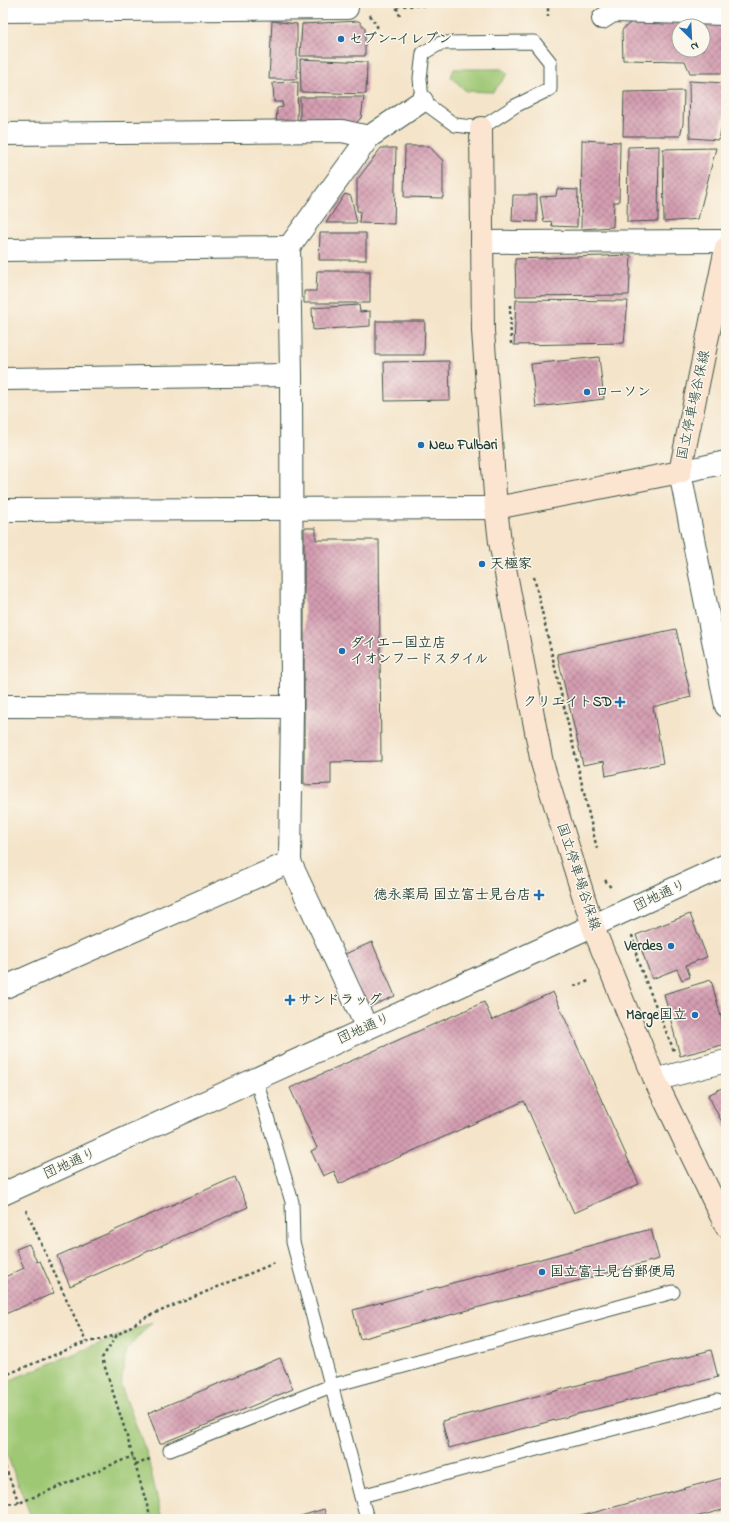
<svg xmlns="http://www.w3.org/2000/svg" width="729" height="1522" viewBox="0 0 729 1522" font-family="'Indie Flower','Klee One',sans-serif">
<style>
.green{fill:#9fc874;stroke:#5f8254}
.building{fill:url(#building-cross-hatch);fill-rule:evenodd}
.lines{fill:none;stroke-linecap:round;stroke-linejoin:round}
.service-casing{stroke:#3f564a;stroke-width:15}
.pedestrian-casing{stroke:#3f564a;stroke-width:22}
.minor-casing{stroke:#3f564a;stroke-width:24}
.tertiary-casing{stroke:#3f564a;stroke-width:24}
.secondary-casing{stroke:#3f564a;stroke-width:24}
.path{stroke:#3f564a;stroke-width:2.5;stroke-dasharray:3 3;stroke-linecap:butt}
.service{stroke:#fff;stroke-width:13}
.pedestrian{stroke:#fff;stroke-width:20}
.minor{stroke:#fff;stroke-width:22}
.tertiary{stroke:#fff;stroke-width:22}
.secondary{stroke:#fce5d0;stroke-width:22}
.poi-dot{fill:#1f6fb2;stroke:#fbf7ec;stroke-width:1.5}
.labels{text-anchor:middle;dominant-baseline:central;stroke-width:3;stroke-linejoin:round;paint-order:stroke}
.poi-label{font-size:14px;font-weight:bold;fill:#1f3d34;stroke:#fbf7ec;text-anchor:start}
.street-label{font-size:14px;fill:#1f3d34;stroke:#fbf7ec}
</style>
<defs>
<pattern id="building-cross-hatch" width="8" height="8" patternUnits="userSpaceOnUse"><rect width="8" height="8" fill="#d49db1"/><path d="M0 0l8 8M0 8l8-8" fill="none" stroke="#ab8191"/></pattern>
</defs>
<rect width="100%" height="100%" fill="#fbf7ec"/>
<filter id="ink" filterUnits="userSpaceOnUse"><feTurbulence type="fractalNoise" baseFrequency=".025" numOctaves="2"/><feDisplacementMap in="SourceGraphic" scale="8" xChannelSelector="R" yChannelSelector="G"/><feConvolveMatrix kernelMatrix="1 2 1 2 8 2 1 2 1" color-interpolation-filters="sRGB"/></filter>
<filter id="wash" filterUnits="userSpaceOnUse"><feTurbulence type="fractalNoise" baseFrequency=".012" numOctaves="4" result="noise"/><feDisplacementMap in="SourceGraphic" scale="16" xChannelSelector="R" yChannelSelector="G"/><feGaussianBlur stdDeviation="0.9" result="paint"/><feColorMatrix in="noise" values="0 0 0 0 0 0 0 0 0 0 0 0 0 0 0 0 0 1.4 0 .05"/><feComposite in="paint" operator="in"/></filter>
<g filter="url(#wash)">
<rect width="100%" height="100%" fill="#f4e4c9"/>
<!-- green -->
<g class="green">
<polygon points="454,69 503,69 508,74 493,92 466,91 451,77"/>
<polygon points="152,1322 126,1350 121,1386 147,1454 162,1519 32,1519 3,1445 3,1383"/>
</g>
<g id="blocks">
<!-- building -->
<g class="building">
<polygon points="272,21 297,24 297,79 269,79"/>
<polygon points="359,21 365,28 365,56 300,56 302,24"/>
<path d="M631,22L726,23V73H690L685,61L623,60L622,30ZM679,26H703V50H679Z"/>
<polygon points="300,59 367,62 366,94 301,92"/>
<polygon points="689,81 726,83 726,105 719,140 690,138"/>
<polygon points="298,82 297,122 276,123 277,108 283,107 282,102 274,102 273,83"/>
<polygon points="684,91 683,124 680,136 623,136 624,92"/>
<polygon points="300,97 364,97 361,118 356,123 300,122"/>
<polygon points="582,140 620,142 619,202 614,202 613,227 581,229"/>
<polygon points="405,146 429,146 443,161 443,198 404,197"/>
<polygon points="659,146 658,221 627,222 628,147"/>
<polygon points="381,148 396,148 394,224 359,223 360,211 357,211 357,180"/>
<polygon points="716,148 698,219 664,222 663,149"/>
<polygon points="557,189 578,190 577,227 552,226 551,221 544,222 540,197 556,196"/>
<polygon points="345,194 351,196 357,223 326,223"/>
<polygon points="513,195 537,195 537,222 512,221"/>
<polygon points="320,233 366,233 366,260 319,260"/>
<polygon points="631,255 629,295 516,296 515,259"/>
<polygon points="317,271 370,271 370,303 304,303 304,291 316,291"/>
<polygon points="516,300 628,301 624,343 514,345"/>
<polygon points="359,305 360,312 370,311 370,326 313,330 312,308"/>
<polygon points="376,321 425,321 424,355 376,355"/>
<polygon points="599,357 604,399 536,407 531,364"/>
<polygon points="449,361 450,400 385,401 384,362"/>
<polygon points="304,528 316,528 316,540 379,540 381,761 331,762 331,784 304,785"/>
<polygon points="676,629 691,697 653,707 663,763 606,776 604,761 583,765 557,654"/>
<polygon points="690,914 707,957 686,965 690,977 682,980 677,969 652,979 636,935"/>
<polygon points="372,942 395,996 367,1008 343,955"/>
<polygon points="711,980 726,1035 726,1044 680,1056 664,994"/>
<polygon points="553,992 639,1184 574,1213 524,1101 339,1184 334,1171 323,1176 311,1151 317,1148 290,1088 484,1002 492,1020"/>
<polygon points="726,1086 726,1130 708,1095"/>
<polygon points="235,1177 248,1207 70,1286 57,1256"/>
<polygon points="651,1229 659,1259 360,1339 353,1310"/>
<polygon points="29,1244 37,1262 40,1261 54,1293 3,1315 3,1273 5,1277 24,1268 16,1249"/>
<polygon points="711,1350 718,1377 449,1448 442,1421"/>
<polygon points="280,1358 293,1389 160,1444 148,1413"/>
<polygon points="726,1477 726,1509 688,1519 570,1519"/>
<polygon points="324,1509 327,1519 291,1519"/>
</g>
</g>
</g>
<g filter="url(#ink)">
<use href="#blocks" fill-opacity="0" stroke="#3f564a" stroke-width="1"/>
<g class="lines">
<!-- service casing -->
<g class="service-casing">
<g id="service">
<polygon points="534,42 550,62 550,89 515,106 481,128 455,125 422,101 420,78 423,53 441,43"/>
<polyline points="256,1079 292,1202 293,1242 367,1519"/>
<polyline points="170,1450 331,1386 673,1292"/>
<polyline points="361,1496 717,1401"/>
</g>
</g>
<!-- pedestrian casing -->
<g class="pedestrian-casing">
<polyline id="pedestrian" points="602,19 613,12 726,15"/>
</g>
<!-- minor casing -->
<g class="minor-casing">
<g id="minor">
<polyline points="3,11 347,8"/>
<polyline points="3,134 342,131 369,137"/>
<polyline points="482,242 726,241"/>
<polyline points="3,250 289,247"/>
<polyline points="3,379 291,375"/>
<polyline points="680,472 726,462"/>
<polyline points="3,510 496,508"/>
<polyline points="3,706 292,707"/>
<polyline points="3,988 290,862"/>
<polyline points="367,1028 290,862 292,707 291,375 289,247 369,137 422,101"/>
<polyline points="655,1080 726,1061"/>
</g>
</g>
<!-- tertiary casing -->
<g class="tertiary-casing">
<g id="tertiary">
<polyline points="680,472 726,706"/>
<polyline points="3,1194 726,865"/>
</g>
</g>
<!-- secondary casing -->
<g class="secondary-casing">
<g id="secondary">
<polyline points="481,128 483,331 496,508 500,542 542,763 593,927 655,1080 726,1226"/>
<polyline points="496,508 680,472 726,248"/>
</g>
</g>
<!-- path -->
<g class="path">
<polyline points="370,15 378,28"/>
<polyline points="400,16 396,6 548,3 548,17"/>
<polyline points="510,305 511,344"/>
<polyline points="534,577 597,849"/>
<polyline points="605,880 612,889"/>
<polyline points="632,935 638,962 674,1051"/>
<polyline points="574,986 589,981"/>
<polyline points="26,1210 86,1342"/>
<polyline points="3,1376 81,1344 117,1335"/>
<polyline points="3,1461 19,1503"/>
<polyline points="136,1465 152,1458"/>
<polyline points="3,1504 19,1503 133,1456"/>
<polyline points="150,1519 149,1512 125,1430 102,1358 117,1335 144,1318 277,1262"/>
</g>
<!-- service -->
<use href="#service" class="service"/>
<!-- pedestrian -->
<use href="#pedestrian" class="pedestrian"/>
<!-- minor -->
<use href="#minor" class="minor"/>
<!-- tertiary -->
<use href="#tertiary" class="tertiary"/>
<!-- secondary -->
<use href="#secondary" class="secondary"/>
</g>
</g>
<!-- markers -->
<g class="poi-dot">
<circle cx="341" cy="39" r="4"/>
<circle cx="587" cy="392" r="4"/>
<circle cx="421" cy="445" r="4"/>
<circle cx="482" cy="564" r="4"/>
<circle cx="342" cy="651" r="4"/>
<path d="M618 696h4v4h4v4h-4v4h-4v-4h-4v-4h4z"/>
<path d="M537 889h4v4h4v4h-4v4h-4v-4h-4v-4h4z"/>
<circle cx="671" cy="946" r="4"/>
<path d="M288 994h4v4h4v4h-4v4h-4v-4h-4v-4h4z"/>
<circle cx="695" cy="1015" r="4"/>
<circle cx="542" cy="1272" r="4"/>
</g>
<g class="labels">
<!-- poi labels -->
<g class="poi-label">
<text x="349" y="39">セブン-イレブン</text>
<text x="595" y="392">ローソン</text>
<text x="429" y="445">New Fulbari</text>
<text x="490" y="564">天極家</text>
<text x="350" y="643">ダイエー国立店<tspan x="350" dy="16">イオンフードスタイル</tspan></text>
<text x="612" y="702" text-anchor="end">クリエイトSD</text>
<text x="531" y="895" text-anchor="end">徳永薬局 国立富士見台店</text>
<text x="663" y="946" text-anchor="end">Verdes</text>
<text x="298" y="1000">サンドラッグ</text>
<text x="687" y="1015" text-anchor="end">Marge国立</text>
<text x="550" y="1272">国立富士見台郵便局</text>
</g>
<!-- street labels -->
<g class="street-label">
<text transform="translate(694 405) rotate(-78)">国立停車場谷保線</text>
<text transform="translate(578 877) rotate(72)">国立停車場谷保線</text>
<text transform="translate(660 896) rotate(-25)">団地通り</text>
<text transform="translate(364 1029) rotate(-24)">団地通り</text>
<text transform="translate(70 1164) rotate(-24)">団地通り</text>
</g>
</g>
<!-- margin -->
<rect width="729" height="1522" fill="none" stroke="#fbf7ec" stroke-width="16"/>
<!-- north arrow -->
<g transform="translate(691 38) rotate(156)"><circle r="19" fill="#fbf7ec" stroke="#a3ada2"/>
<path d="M0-3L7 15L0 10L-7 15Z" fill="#1f6fb2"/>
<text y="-6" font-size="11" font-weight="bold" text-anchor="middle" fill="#1f3d34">N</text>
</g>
</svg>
